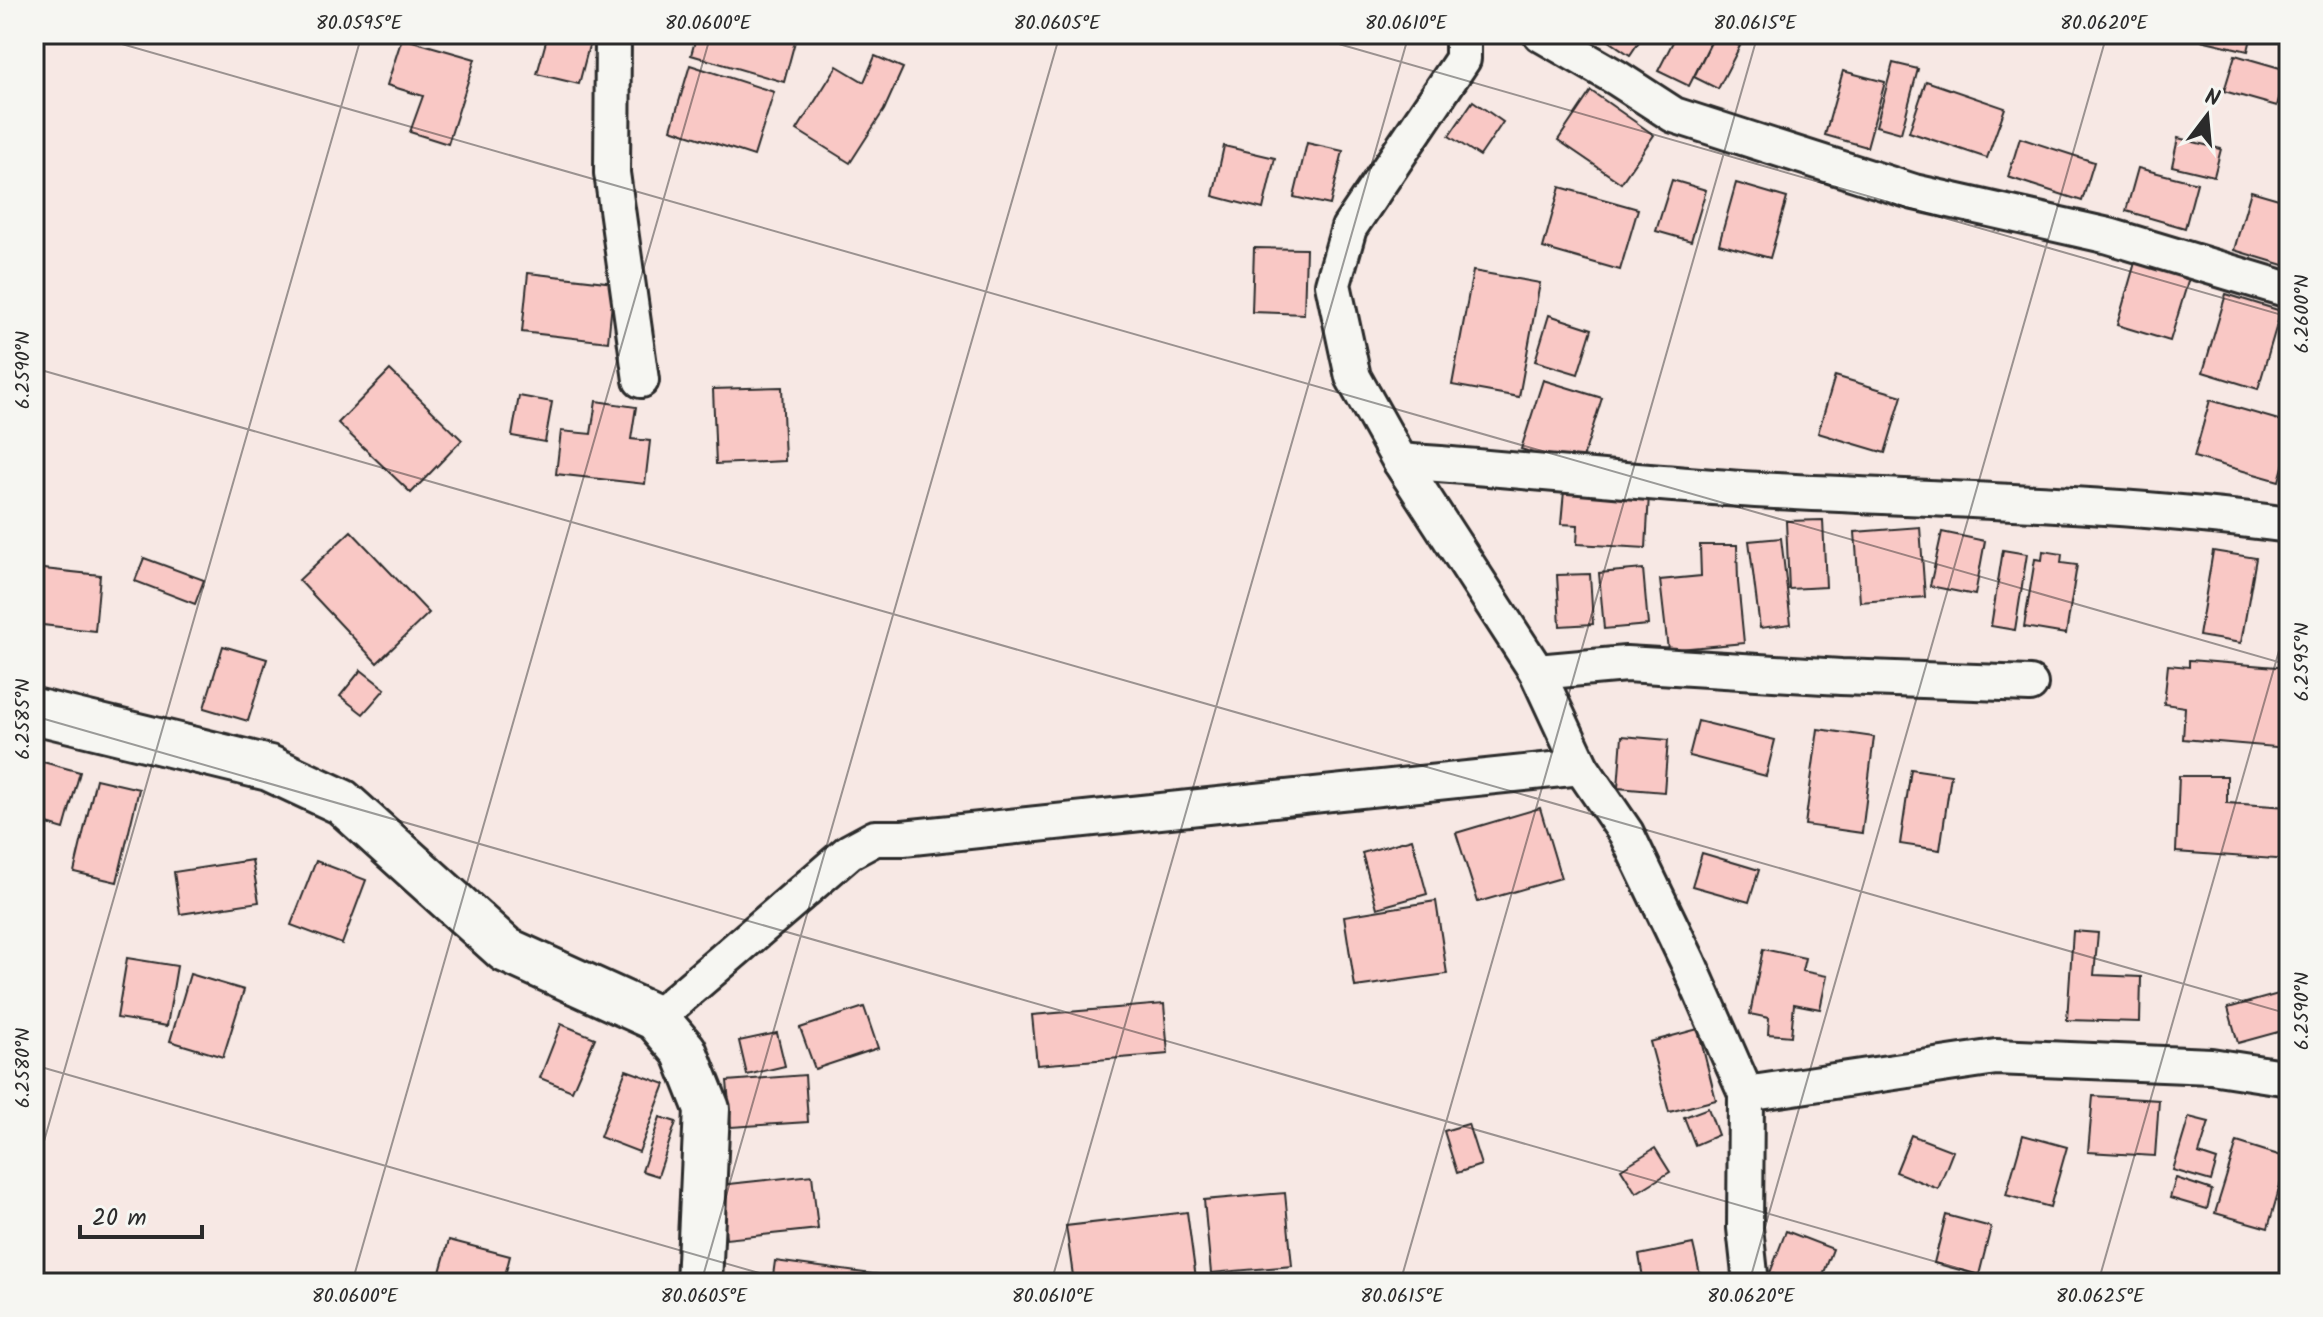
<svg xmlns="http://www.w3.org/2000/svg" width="2323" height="1317" viewBox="0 0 2323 1317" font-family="Kalam,sans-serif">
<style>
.building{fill:#f9c8c5;stroke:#2b2b2b;stroke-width:2}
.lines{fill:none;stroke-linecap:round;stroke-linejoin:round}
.street-casing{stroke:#2b2b2b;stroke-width:40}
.secondary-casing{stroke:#2b2b2b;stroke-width:50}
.street{stroke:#f6f6f2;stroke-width:34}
.secondary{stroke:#f6f6f2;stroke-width:44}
.ticks{fill:none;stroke:#2b2b2b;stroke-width:2;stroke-opacity:0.45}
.neatline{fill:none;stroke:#2b2b2b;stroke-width:3}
.ticks-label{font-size:20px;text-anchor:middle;fill:#2b2b2b}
</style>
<rect width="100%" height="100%" fill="#f7e8e4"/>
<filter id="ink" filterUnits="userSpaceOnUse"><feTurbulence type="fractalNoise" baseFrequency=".0125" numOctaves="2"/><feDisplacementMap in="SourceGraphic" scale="16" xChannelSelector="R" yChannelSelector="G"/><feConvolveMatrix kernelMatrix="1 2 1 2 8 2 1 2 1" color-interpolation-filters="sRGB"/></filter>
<g filter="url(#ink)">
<!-- building -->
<g class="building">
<polygon points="548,34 592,34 579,84 537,74"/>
<polygon points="697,34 797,34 784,82 691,55"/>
<polygon points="1599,34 1644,34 1630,55"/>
<polygon points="1677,34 1715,34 1689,86 1658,71"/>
<polygon points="1715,34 1740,46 1718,89 1694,77"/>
<polygon points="2189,34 2252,34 2248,51 2188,37"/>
<polygon points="402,38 475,59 448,144 410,132 423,96 387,85"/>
<polygon points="2235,55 2287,70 2277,106 2224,91"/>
<polygon points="875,56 903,68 884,110 850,163 797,130 837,66 864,82"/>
<polygon points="1893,63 1918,69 1901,133 1876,126"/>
<polygon points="690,65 774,92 754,156 671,129"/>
<polygon points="1843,71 1885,82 1867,147 1825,135"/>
<polygon points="1926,81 2005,108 1987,158 1909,132"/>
<polygon points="1591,91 1654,135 1621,183 1558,140"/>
<polygon points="1473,101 1503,122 1480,156 1449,136"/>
<polygon points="2020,138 2094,162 2082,201 2008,177"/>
<polygon points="2178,138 2221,149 2214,176 2172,166"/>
<polygon points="1307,143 1343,151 1330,205 1294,197"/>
<polygon points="1224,146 1275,158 1263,209 1213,196"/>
<polygon points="2138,168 2197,183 2185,228 2126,211"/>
<polygon points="1672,180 1706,190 1691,241 1656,231"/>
<polygon points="1736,183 1787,198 1770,258 1719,244"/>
<polygon points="1560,187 1638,209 1620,270 1543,248"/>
<polygon points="2251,191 2289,202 2289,258 2287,266 2234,250"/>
<polygon points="1254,248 1306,249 1304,314 1252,312"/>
<polygon points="2136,259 2190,275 2170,341 2117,325"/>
<polygon points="1473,271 1540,283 1519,397 1452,385"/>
<polygon points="528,273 614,283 608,342 522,332"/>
<polygon points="2226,294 2281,311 2258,389 2203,372"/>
<polygon points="1549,315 1592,329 1578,374 1535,361"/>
<polygon points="390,370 462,440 411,493 338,423"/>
<polygon points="1835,376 1902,396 1885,453 1818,433"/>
<polygon points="1543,380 1602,398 1580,468 1521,449"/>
<polygon points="782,387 785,461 716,464 713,389"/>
<polygon points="519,396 552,402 545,442 512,436"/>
<polygon points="2210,400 2289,423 2289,445 2279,481 2194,457"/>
<polygon points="596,401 636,407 631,439 650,441 645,484 556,474 561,431 591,434"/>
<polygon points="1564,491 1649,494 1646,548 1577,544 1578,525 1561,524"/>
<polygon points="1823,520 1826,587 1789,589 1786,521"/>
<polygon points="1920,527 1925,597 1860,602 1855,532"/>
<polygon points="351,531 429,613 377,663 299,580"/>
<polygon points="1942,532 1985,541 1975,595 1930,586"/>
<polygon points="1781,538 1791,624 1760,628 1749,541"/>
<polygon points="1700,545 1737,545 1738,582 1744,643 1668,650 1660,580 1701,576"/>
<polygon points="2003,550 2027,554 2015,630 1991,626"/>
<polygon points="2043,551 2062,554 2061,563 2077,565 2066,634 2024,627 2035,559 2042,560"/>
<polygon points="2213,551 2256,558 2241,643 2199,636"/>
<polygon points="144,558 204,580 195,604 135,581"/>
<polygon points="34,568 100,575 95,631 34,624"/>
<polygon points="1643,569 1648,625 1604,629 1599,573"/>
<polygon points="1590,574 1593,624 1560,626 1557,575"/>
<polygon points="223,646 267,659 248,721 204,708"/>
<polygon points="2189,660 2289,668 2287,748 2183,739 2185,707 2164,704 2168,665 2189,667"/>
<polygon points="361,670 385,689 363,714 340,696"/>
<polygon points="1698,721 1775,740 1766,776 1689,756"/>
<polygon points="1818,729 1874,737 1862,833 1805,825"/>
<polygon points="1622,736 1668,740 1664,792 1618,788"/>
<polygon points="43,762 80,772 64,829 34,820 34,794"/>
<polygon points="1911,769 1951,775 1940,850 1900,844"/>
<polygon points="2179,776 2227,776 2227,803 2289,807 2289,860 2176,852"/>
<polygon points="96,779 139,789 117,882 74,872"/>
<polygon points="1540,808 1561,878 1478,902 1456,833"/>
<polygon points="1412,839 1427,894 1377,908 1362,853"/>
<polygon points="1702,853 1759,870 1749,902 1692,886"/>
<polygon points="252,860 259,902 180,914 174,872"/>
<polygon points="316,861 366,880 342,944 291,925"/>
<polygon points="1436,901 1447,974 1355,987 1344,916"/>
<polygon points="2073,931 2098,933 2094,975 2141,977 2140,1022 2067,1020"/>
<polygon points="1763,949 1805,958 1802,971 1827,976 1820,1009 1794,1004 1791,1036 1768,1034 1769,1018 1750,1014"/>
<polygon points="127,958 177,966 167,1026 117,1018"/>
<polygon points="190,974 244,990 223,1057 170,1041"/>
<polygon points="2289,991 2289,1029 2238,1043 2228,1008"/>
<polygon points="1164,1004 1168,1054 1037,1065 1032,1015"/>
<polygon points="864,1007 878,1048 815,1069 800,1028"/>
<polygon points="561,1024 595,1038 572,1091 540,1078"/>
<polygon points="1698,1029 1716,1100 1669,1112 1650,1042"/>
<polygon points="777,1033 785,1066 747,1075 739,1041"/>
<polygon points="626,1070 665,1084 639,1152 600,1137"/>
<polygon points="805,1075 808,1122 731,1127 727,1081"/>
<polygon points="2093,1096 2159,1100 2155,1156 2088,1152"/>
<polygon points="1708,1108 1718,1135 1695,1145 1684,1117"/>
<polygon points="660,1117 676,1122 658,1176 642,1171"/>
<polygon points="2189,1117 2209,1122 2199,1154 2217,1160 2211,1181 2173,1170"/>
<polygon points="1468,1124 1481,1165 1457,1173 1444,1131"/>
<polygon points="1911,1135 1953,1151 1938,1189 1896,1172"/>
<polygon points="2023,1135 2067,1147 2050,1207 2006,1195"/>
<polygon points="2237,1142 2288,1158 2268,1228 2215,1213"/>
<polygon points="1655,1148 1670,1172 1636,1193 1621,1169"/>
<polygon points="812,1175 818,1229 726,1239 720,1185"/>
<polygon points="2176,1178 2212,1190 2207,1209 2170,1198"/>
<polygon points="1285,1193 1292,1266 1211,1273 1204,1200"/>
<polygon points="1187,1212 1196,1278 1158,1283 1074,1283 1066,1226"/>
<polygon points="1946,1215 1991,1227 1979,1275 1934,1263"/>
<polygon points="1786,1231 1833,1249 1820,1283 1795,1283 1770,1273"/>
<polygon points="449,1240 510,1256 503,1283 437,1283"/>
<polygon points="1693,1244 1702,1283 1644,1283 1639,1255"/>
<polygon points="775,1261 910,1279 909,1283 772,1283"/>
<polygon points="1574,1277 1594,1283 1572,1283"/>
</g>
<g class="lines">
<!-- street casing -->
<g class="street-casing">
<g id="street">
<polyline points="613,34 612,173 641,380"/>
<polyline points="1463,34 1463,59 1349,228 1333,284 1353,377 1400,461 1537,672 1581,767 1626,833 1688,962 1746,1094 1745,1228 1751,1283"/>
<polyline points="1541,34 1617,78 1674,115 1914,192 2109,236 2289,290"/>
<path d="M1400,461C1525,470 1650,484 1775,491C1946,500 2119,502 2289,525"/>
<polyline points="1537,672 1626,664 1841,677 2030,684"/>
<polyline points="656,1018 849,852 875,838 903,838 1581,767"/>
<polyline points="1746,1094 1996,1057 2211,1066 2289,1078"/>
</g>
</g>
<!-- secondary casing -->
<g class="secondary-casing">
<polyline id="secondary" points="34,711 269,768 342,802 506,950 656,1018 684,1051 707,1109 699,1283"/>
</g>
<!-- street -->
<use href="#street" class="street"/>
<!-- secondary -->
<use href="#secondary" class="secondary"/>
</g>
</g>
<!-- ticks -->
<path class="ticks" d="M87,34L2289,665M1304,34L2289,317M34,368L2289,1014M34,716L2010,1283M34,1065L794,1283M34,1176L362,34M352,1283L711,34M701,1283L1060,34M1051,1283L1409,34M1400,1283L1758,34M1749,1283L2107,34M2098,1283L2289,616"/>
<!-- margin -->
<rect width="2323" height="1317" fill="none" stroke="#f6f6f2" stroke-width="88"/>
<!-- north arrow -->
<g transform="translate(2207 116) rotate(16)" stroke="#f6f6f2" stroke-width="6" paint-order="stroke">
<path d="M0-6L14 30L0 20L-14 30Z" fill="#2b2b2b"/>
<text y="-12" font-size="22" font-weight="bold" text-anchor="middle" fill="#2b2b2b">N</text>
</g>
<!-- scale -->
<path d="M80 1225v12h122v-12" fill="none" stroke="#2b2b2b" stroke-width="4"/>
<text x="92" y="1225" font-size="24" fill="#2b2b2b" stroke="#f6f6f2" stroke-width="6" paint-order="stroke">20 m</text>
<rect x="44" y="44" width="2235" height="1229" class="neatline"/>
<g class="ticks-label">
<text x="359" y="29">80.0595°E</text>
<text x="708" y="29">80.0600°E</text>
<text x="1057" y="29">80.0605°E</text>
<text x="1406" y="29">80.0610°E</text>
<text x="1755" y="29">80.0615°E</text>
<text x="2104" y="29">80.0620°E</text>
<text transform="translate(2301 314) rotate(-90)" y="7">6.2600°N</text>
<text transform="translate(22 370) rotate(-90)" y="7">6.2590°N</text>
<text transform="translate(2301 662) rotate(-90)" y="7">6.2595°N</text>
<text transform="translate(22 719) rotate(-90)" y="7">6.2585°N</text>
<text transform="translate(2301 1011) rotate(-90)" y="7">6.2590°N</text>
<text transform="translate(22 1068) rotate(-90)" y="7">6.2580°N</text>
<text x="355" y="1302">80.0600°E</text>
<text x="704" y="1302">80.0605°E</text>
<text x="1053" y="1302">80.0610°E</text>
<text x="1402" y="1302">80.0615°E</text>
<text x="1751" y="1302">80.0620°E</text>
<text x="2100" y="1302">80.0625°E</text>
</g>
</svg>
